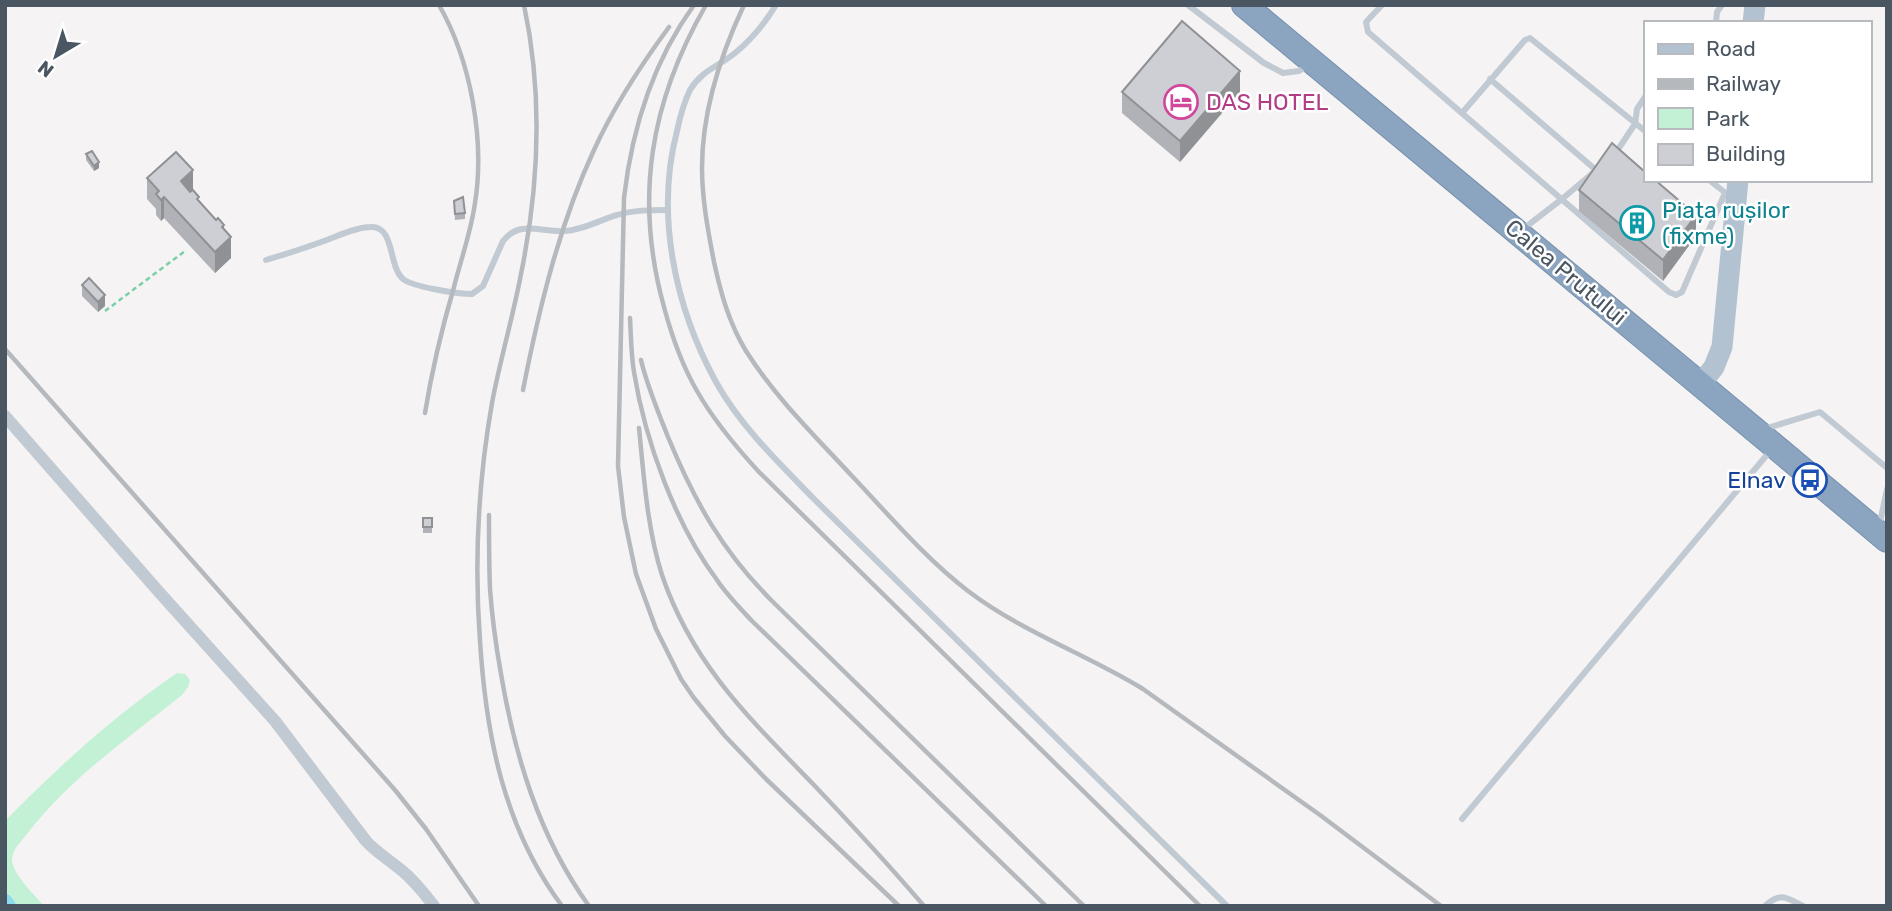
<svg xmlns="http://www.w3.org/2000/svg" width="1892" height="911" viewBox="0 0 1892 911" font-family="Rubik,sans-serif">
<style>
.green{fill:#c3f1d5}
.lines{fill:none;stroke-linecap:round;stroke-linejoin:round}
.canal{stroke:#90daee;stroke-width:16}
.highway-casing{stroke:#7690ad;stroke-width:26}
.path{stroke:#7ad0a6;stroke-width:2.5;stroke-dasharray:5 3.5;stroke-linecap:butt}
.lane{stroke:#c1cad2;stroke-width:6}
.street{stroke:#c1cad2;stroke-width:12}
.primary{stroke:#b3c2d1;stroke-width:21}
.highway{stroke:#8ba5c1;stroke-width:24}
.rail{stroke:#b5b8bd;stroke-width:4.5}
.wall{fill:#b0b2b7}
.shaded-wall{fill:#909195}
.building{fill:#cdcfd5;stroke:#909195;stroke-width:2}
.labels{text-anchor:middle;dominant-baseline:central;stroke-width:5;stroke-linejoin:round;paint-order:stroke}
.hotel-label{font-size:23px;fill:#b23c85;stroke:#fff;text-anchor:start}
.culture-label{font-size:23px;fill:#0d838f;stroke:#fff;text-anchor:start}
.street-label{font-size:23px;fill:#4a5661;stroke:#fff}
.transit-label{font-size:23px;fill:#164399;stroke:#fff;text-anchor:end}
</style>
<rect width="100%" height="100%" fill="#f5f3f3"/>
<!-- green -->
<path class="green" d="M177,673L185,674L190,680L188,687L182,695C127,739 69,779 26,835C21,842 13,849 12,858C11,873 34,894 44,906H16L5,892V821C58,767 114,716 177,673Z"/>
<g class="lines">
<!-- canal -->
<polyline class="canal" points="5,902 8,906"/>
<!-- highway casing -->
<g class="highway-casing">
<path id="highway" d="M1244,5C1458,183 1673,361 1887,540"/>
</g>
<!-- path -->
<polyline class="path" points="105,311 185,251"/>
<!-- lane -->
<g class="lane">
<path d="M776,5C765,23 751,40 735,53C718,67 702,70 690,90C684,102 680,117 677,131C655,215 675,307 716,382C741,427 780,464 815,500L1227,906"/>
<polyline points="1188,5 1264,63 1283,73 1299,71 1308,65"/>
<polyline points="1382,5 1366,22 1368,32 1669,292 1676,295 1682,292 1725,193"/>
<polyline points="1716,23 1717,12 1722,5"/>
<polyline points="1490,79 1596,170"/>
<polyline points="1462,113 1525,40 1530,38 1645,131"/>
<polyline points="1615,154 1635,124 1637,109 1645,97"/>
<polyline points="1709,180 1727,194"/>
<polyline points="1523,229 1562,199 1594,172"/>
<path d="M266,260C286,254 305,248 324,241C338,236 356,227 371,227C395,226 388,266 403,279C413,287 458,294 472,294L483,286L503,241C520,219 542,233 565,231C584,230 599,220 617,215C633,210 651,210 667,210"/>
<polyline points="1764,429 1820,412 1887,468"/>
<polyline points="1879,527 1887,489"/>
<polyline points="1462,819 1771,450"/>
<path d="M1765,906C1780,892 1786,897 1803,906"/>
</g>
<!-- street -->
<path class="street" d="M5,416L159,592L275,721L366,841C376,852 388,859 400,869C413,879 424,893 434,906"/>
<!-- primary -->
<g class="primary">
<polyline points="1753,23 1755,5"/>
<polyline points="1700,385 1714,367 1722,347 1738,180"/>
</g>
<!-- highway -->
<use href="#highway" class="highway"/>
<!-- rail -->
<g class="rail">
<path d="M524,5C543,94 539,186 521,274C513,317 500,360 492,403C478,483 474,561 480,641C486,736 504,828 562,906"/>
<path d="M694,5C652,63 632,128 624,198L618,466L624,517L636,574L656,629L681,679L694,698L725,736L766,779L899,906"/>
<path d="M706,5C650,102 634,199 664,307C672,337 682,365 697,391C714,421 736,447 759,472L1200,906"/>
<path d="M744,5C720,56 702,111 702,168C702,199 708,231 714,262C721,294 729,323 746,351C775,397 815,436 852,476C889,515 925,558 968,591C1022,632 1086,654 1143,689L1320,815L1441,906"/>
<path d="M630,318C631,336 631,354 634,372C645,440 675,524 717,580C727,595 740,608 752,621L1046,906"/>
<polyline points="5,349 395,790 426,829 479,906"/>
<path d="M641,360C647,386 658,411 668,437C695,502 722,551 772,601L1084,906"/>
<path d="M523,390C539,309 559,225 594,150C614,106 641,65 669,27"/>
<path d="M425,413C432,370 442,328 454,287C461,259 471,232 475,203C485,140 471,61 439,5"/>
<path d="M639,428C644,477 647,528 662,575C692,664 750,719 813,784C851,824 888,864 924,906"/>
<path d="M489,515C489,539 489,564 490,589C492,617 496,646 501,674C515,756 539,837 589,906"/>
</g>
</g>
<!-- wall -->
<g class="wall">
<polygon points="1122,92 1240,92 1180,162 1122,113"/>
<polygon points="86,154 99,168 94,171 86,160"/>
<polygon points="147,178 193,190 199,202 224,230 231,258 215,273 164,218 161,221 156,215 156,209 147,199"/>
<polygon points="1579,190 1696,236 1663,281 1579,211"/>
<polygon points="454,201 465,213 465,219 455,220"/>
<polygon points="82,285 105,306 98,312 82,296"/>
<rect x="423" y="518" width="9" height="15"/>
</g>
<!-- shaded-wall -->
<g class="shaded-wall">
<polygon points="1240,71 1240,92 1180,162 1180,141"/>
<polygon points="99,162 99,168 94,171 94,166"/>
<polygon points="193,170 193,191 181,202 181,181"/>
<polygon points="164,197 164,218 161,221 161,200"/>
<polygon points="1696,215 1696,236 1663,281 1663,260"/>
<polygon points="224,225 224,243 231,237 231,258 215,273 215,252 222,227"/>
<polygon points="105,295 105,306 98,312 98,302"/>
</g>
<!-- building -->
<g class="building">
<polygon points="1182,21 1240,71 1180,141 1122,92"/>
<polygon points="1612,143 1645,172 1645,180 1655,180 1696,215 1663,260 1579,190"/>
<polygon points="92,151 99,162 94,166 86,154"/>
<polygon points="176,152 193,170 181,181 190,192 193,190 199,197 197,199 216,220 218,218 224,225 222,227 231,237 215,252 164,197 161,200 156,194 159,191 147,178"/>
<polygon points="463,197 465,213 455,214 454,201"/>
<polygon points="89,278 105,295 98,302 82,285"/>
<rect x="423" y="518" width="9" height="9"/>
</g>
<!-- icons -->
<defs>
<g id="hotel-ring" transform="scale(1.75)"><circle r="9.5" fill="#fff" stroke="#d1479c" stroke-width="1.5"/><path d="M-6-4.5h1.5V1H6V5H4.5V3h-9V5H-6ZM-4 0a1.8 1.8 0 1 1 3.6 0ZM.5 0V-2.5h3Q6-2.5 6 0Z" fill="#d1479c"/></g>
<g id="building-ring" transform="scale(1.75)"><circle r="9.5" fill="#fff" stroke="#0f9aa8" stroke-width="1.5"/><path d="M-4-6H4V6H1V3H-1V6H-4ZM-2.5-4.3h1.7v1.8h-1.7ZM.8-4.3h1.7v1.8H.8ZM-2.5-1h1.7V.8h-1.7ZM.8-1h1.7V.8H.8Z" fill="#0f9aa8"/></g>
<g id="bus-ring" transform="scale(1.75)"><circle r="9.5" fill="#fff" stroke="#1a4fb4" stroke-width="1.5"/><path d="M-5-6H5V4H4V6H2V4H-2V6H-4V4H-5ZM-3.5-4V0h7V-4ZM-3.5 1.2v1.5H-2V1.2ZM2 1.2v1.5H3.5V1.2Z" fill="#1a4fb4"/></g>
</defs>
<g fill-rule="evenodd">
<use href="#hotel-ring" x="1181" y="102"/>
<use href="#building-ring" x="1637" y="223"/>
<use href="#bus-ring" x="1810" y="480"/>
</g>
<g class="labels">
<!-- hotel labels -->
<g class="hotel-label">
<text x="1206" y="102">DAS HOTEL</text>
</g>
<!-- culture labels -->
<g class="culture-label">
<text x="1662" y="210">Piața rușilor<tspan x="1662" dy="26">(fixme)</tspan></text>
</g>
<!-- street labels -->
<g class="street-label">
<text transform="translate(1566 272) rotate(40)">Calea Prutului</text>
</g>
<!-- transit labels -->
<g class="transit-label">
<text x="1786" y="480">Elnav</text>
</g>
</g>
<!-- border -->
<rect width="1892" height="911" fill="none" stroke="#4a5661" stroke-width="14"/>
<!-- legend -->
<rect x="1644" y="21" width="228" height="161" fill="#ffffff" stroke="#b7bbc0" stroke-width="2"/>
<rect x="1658" y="44" width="35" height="10" fill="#b3c2d1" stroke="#b7bbc0" stroke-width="2"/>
<text x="1706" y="56" font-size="21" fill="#4a5661">Road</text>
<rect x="1658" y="79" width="35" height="10" fill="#b5b8bd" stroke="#b7bbc0" stroke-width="2"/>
<text x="1706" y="91" font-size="21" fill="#4a5661">Railway</text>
<rect x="1658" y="108" width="35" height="21" fill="#c3f1d5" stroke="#b7bbc0" stroke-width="2"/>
<text x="1706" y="126" font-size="21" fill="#4a5661">Park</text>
<rect x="1658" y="144" width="35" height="21" fill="#cdcfd5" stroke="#b7bbc0" stroke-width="2"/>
<text x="1706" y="161" font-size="21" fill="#4a5661">Building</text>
<!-- north arrow -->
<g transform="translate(56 56) rotate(218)" stroke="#ffffff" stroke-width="5" paint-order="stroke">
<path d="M0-5L12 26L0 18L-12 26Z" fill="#4a5661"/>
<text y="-10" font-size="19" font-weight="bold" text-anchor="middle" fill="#4a5661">N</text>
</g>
</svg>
